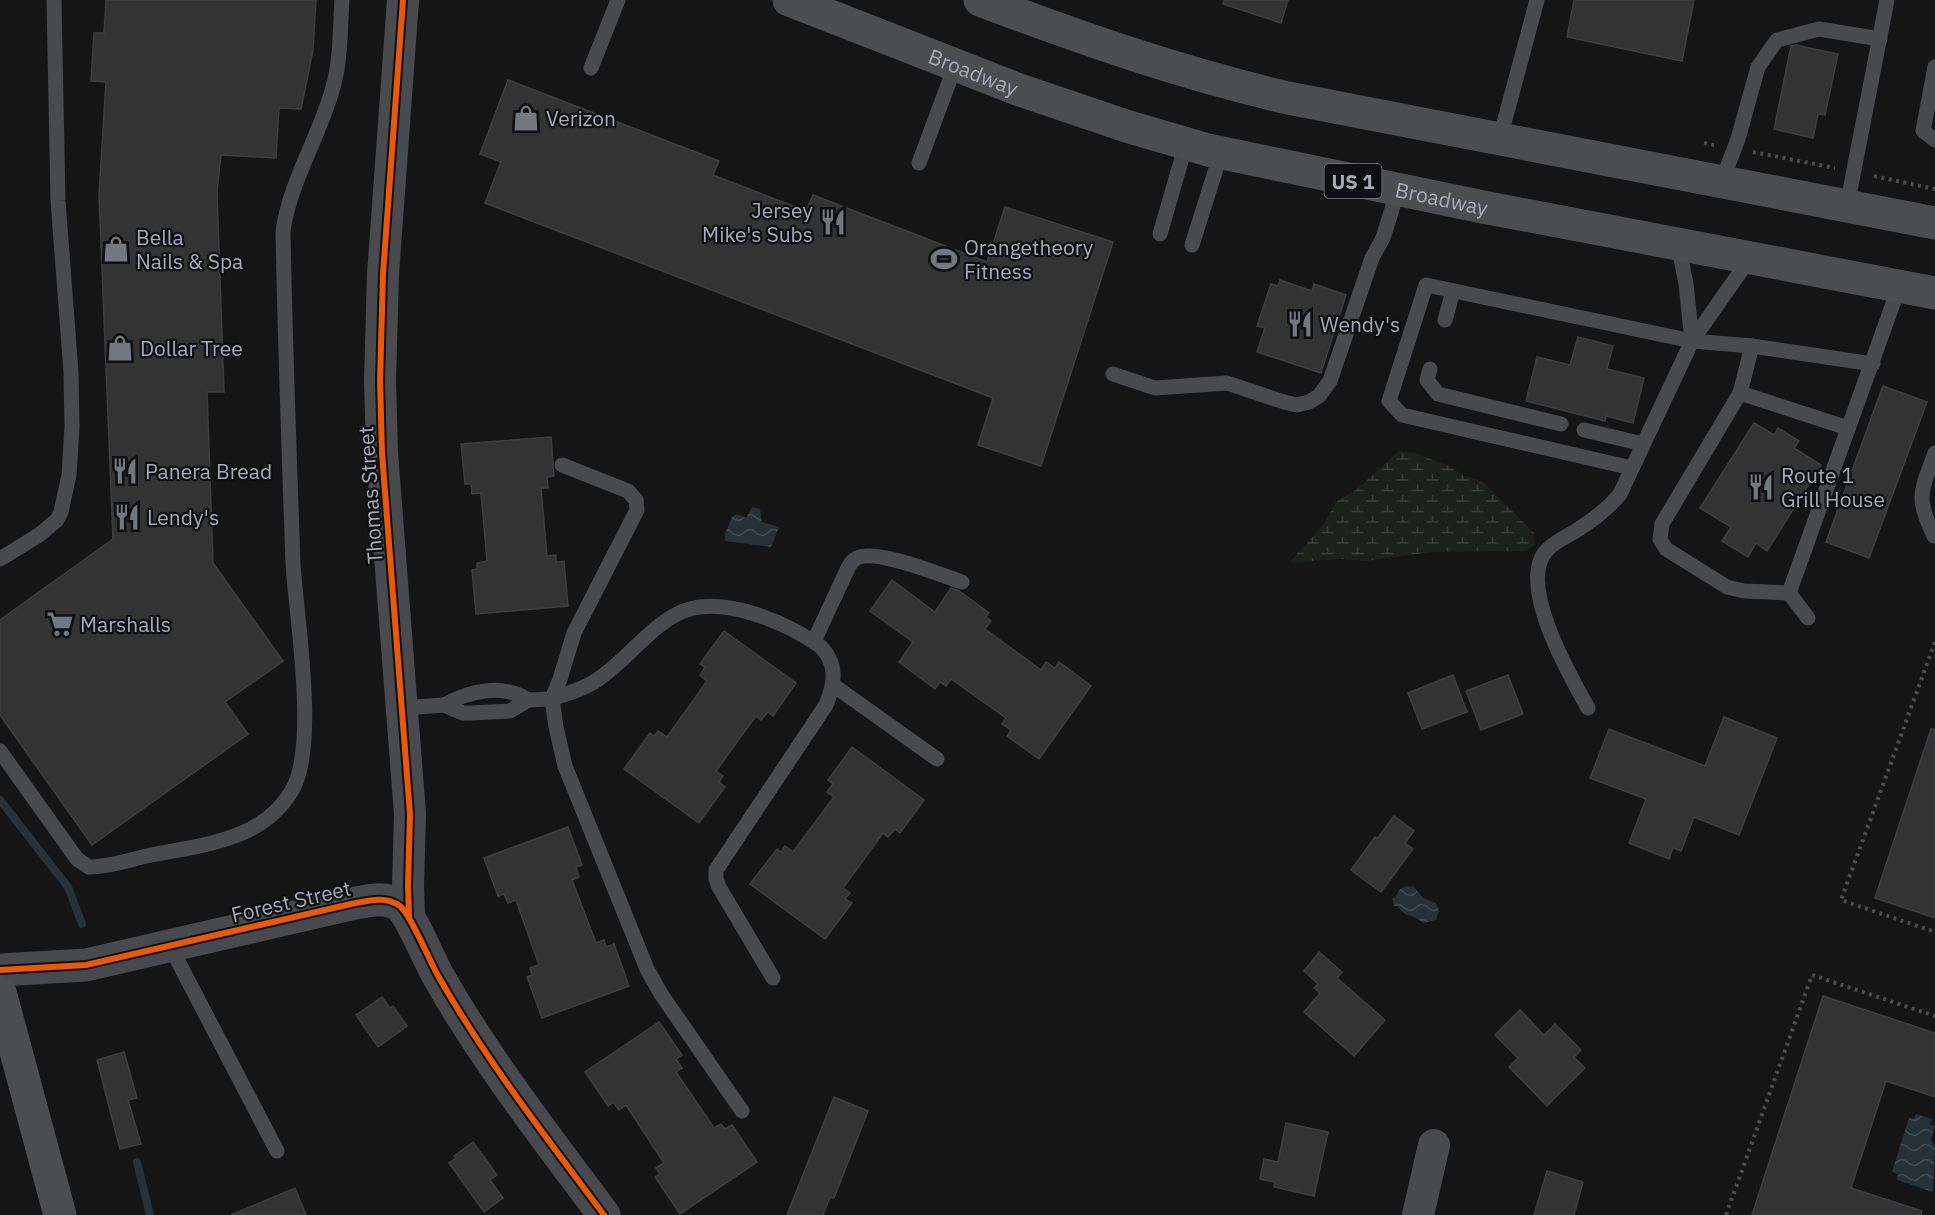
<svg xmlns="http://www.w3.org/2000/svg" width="1935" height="1215" viewBox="0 0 1935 1215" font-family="'IBM Plex Sans',sans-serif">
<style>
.wetland{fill:url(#wetland-marsh)}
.water{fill:url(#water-waves)}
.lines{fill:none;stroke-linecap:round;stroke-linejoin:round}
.stream{stroke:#273138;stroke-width:8}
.building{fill:#333334;stroke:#3d3e41;stroke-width:1.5}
.path{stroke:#4b4c50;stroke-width:4;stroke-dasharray:3 4.5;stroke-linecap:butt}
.lane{stroke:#494a4e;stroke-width:15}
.street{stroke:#494a4e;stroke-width:32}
.secondary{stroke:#48494d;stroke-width:33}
.primary{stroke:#4c4d50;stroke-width:33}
.highway{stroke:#4b4d50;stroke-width:33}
.cycleway-casing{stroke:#0f0f11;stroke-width:10}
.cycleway{stroke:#e8590c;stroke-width:6}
.labels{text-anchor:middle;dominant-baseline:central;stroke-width:4.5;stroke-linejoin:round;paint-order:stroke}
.shield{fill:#0f0f11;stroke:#787d85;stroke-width:1.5}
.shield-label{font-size:20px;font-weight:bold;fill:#a5acb7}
.street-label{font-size:21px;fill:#a5acb7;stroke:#0f0f11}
.poi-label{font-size:21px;fill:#a5acb7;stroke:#0f0f11;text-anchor:start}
</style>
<defs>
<pattern id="wetland-marsh" width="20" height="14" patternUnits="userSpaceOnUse" patternTransform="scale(1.5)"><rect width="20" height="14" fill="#1b221c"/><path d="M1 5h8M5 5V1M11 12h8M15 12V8" fill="none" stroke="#393f3b"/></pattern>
<pattern id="water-waves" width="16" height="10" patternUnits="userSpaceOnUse" patternTransform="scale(1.5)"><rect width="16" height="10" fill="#273138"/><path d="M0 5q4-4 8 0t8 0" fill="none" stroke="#434c53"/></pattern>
</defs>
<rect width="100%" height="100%" fill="#151515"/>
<!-- wetland -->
<polygon class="wetland" points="1399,451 1412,452 1447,465 1464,476 1483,482 1534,533 1534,545 1526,551 1431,552 1366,561 1339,559 1289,563 1323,525 1336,502 1356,490"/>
<!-- water -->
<g class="water">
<polygon points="752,507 760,509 762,522 779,527 771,547 725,541 725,534 732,517 737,514 746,518"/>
<polygon points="1407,886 1414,887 1423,898 1436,903 1439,911 1436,920 1423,923 1415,917 1405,914 1397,906 1394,906 1392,898 1395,898 1400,889"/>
<polygon points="1916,1114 1932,1119 1930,1125 1935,1126 1931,1140 1935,1147 1933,1192 1897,1180 1898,1174 1892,1172 1909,1118 1914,1119"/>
</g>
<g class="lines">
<!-- stream -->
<g class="stream">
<polyline points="0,800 68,887 82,924"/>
<polyline points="137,1162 150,1215"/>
</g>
</g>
<!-- building -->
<g class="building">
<polygon points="106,0 316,0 313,50 301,109 279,108 276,158 221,155 217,191 224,392 207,392 213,563 283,661 225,702 248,734 92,845 0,715 0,620 113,539 99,195 106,82 91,81 94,33 104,33"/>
<polygon points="1224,0 1288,0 1281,23 1223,4"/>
<polygon points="1574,0 1694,0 1682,61 1567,37"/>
<polygon points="1796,45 1838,54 1825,115 1818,114 1813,138 1774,129 1791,46"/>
<polygon points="508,80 719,161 713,175 806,211 813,195 987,262 1005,207 1113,242 1041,466 978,445 993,398 485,203 501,162 480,154"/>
<polygon points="1280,280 1312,291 1314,284 1346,295 1321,373 1257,352 1265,328 1257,326 1271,284 1278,286"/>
<polygon points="1578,337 1613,346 1607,369 1644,378 1633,423 1606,416 1605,421 1526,401 1537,357 1570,365"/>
<polygon points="1883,386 1927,402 1869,558 1826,542"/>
<polygon points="1754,423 1774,435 1778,428 1799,441 1794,448 1821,465 1767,551 1756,543 1748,557 1722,541 1731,527 1700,508"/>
<polygon points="551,437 554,476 547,477 548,488 541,488 547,556 556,555 556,562 564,561 568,606 476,614 472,570 477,569 477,563 487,561 481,493 472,494 471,484 465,484 461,444"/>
<polygon points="892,580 935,612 951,588 959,591 989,613 986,617 991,621 985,629 1041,670 1046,662 1055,668 1059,662 1091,686 1039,759 1007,736 1011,730 1002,724 1006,718 951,679 946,686 940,682 935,689 899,662 913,642 870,611"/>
<polygon points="724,631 796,683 773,716 768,712 761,720 756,716 716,771 723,776 719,782 725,787 699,823 624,769 650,733 654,736 658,731 667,737 707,681 700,675 705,667 700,664"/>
<polygon points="1453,675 1467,712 1422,729 1408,693"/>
<polygon points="1508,675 1523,714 1481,730 1466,691"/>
<polygon points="1724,717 1777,738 1739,835 1694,817 1681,851 1673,848 1669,859 1629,843 1646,799 1590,778 1609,729 1705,766"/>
<polygon points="1931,729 1935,729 1935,918 1875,898"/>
<polygon points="852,747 924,800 900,833 895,829 888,837 883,833 843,888 850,893 845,899 852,903 825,939 750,884 777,849 781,852 785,846 793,852 834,797 827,792 833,784 828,780"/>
<polygon points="1394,816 1414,831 1405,843 1413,849 1381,892 1351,870 1375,837 1377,839"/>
<polygon points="568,827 582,865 576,867 579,877 572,880 596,943 604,940 606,947 614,944 629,986 542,1018 527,977 532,975 530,968 539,965 516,900 508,903 504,894 498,896 484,858"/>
<polygon points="1319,952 1342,972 1337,978 1385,1020 1354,1056 1304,1012 1320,993 1314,988 1318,984 1304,971"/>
<polygon points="1823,996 1935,1033 1935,1097 1886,1081 1851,1188 1922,1211 1921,1215 1752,1215"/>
<polygon points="382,997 390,1008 393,1006 407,1026 378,1047 356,1015"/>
<polygon points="1520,1010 1544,1035 1555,1024 1581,1050 1574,1057 1585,1068 1547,1106 1509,1067 1518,1058 1495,1035"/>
<polygon points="659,1022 682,1055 676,1059 682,1068 676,1072 714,1128 721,1124 725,1129 732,1125 757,1162 680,1214 655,1177 660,1174 656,1168 664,1163 626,1105 619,1110 613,1102 608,1106 585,1072"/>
<polygon points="124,1052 137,1098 128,1100 141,1144 120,1149 97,1060"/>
<polygon points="834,1097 868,1111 834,1198 830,1197 823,1215 787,1215"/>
<polygon points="1286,1123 1328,1132 1314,1196 1274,1187 1275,1182 1260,1179 1264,1159 1278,1162"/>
<polygon points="473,1142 497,1175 490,1180 503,1198 484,1212 449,1163 456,1158 454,1156"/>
<polygon points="1547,1171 1583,1182 1574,1215 1534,1215"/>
<polygon points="295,1188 306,1215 231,1215"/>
</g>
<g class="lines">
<!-- path -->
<g class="path">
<polyline points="1704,143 1714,145"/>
<polyline points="1753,152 1835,168"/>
<polyline points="1874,176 1935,189"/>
<polyline points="1935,642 1841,900 1935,932"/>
<polyline points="1726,1215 1812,975 1935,1016"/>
</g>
<!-- lane -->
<g class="lane">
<polyline points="1935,67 1923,131 1935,140"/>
<polyline points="591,68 618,0"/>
<polyline points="1500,138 1537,0"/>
<polyline points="919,163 955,66"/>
<polyline points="1722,181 1738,139 1758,67 1777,40 1819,29 1880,39"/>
<polyline points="1847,206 1887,0"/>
<polyline points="1160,234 1186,144"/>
<polyline points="1678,244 1686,284 1692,341"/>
<polyline points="1192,245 1221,153"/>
<polyline points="1445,320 1453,291"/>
<polyline points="1752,346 1740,393 1662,524 1660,539 1666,549 1727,587 1744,591 1789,593"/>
<polyline points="1430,369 1427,380 1438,394 1561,424"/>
<polyline points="1113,374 1155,388 1227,383 1284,402 1297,405 1309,402 1319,396 1330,381 1372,258 1383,238 1398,190"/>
<polyline points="1740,393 1848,428"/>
<polyline points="1584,430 1643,444"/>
<polyline points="1632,468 1402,415 1389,401 1426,285 1692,341 1752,346 1873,364"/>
<path d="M1934,536C1915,497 1921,492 1935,453"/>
<polyline points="0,559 39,535 57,520 61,512 69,475 72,427 71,372 58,201 54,0"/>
<polyline points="1808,618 1789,593 1899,287"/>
<path d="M814,641L848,568C850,564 853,560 857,558C875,548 941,575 962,582"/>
<polyline points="833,685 937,759"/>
<path d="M444,705C469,691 503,683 528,700"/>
<polyline points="402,708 444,705 463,713 471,713 510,711 528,700 552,699 560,679 574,633 637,510 636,500 628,491 562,465"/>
<path d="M1588,708C1570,676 1516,583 1547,550C1555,542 1565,537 1574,532C1592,521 1607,510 1620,494L1692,341L1750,258"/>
<path d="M0,751L77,859L89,867C108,867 129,860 147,856C199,845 261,842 291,792C319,748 296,617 293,563C289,452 285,341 283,231C290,181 320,136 333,87C341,60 340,28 342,0"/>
<polyline points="170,946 277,1151"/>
<path d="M742,1111L661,994L647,969L565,766L556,727L552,699C566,694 581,690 594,682C625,663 645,631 677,614C718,592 785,622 820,646C838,664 835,683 826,705L716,870V879L719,887L773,978"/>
</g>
<!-- street -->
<g class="street">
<polyline points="403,0 383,274 380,381 382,453 410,814 408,886 409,916"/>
<polyline points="1418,1215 1434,1145"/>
</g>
<!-- secondary -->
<path class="secondary" d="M0,970L86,965L351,904C367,901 385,895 400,906C410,914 429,959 437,974C485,1059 546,1137 604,1215"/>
<!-- primary -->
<polyline class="primary" points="0,992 60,1215"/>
<!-- highway -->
<g class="highway">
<path id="s1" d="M789,0L1017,89L1126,126L1208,150L1483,207L1935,293"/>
<path d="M980,0C1083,39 1181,73 1288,98L1935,223"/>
</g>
<!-- cycleway casing -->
<g class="cycleway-casing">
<g id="cycleway">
<polyline points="403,0 383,274 380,381 382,453 410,814 408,886 409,916"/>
<path d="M0,970L86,965L351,904C367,901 385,895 400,906C410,914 429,959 437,974C485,1059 546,1137 604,1215"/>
</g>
</g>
<!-- cycleway -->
<use href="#cycleway" class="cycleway"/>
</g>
<!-- icons -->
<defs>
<g id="shop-bare" transform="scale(2.07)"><path d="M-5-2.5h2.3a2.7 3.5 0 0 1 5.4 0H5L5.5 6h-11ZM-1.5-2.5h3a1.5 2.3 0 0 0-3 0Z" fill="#73777e" stroke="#0f0f11" stroke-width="2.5" paint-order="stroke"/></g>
<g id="restaurant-bare" transform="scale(2.07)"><path d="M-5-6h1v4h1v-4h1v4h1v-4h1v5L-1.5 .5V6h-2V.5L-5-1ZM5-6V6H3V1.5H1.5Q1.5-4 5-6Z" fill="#73777e" stroke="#0f0f11" stroke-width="2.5" paint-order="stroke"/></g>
<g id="stadium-bare" transform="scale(2.07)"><path d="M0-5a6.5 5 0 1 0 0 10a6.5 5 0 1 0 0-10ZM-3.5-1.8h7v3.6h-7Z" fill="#73777e" stroke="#0f0f11" stroke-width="2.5" paint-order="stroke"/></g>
<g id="supermarket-bare" transform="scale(2.07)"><path d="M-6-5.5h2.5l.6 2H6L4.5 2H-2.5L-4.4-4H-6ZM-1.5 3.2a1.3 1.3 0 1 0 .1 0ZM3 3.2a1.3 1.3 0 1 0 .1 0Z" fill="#73777e" stroke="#0f0f11" stroke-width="2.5" paint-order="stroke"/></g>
</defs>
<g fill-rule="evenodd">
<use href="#shop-bare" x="526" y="118"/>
<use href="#restaurant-bare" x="833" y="222"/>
<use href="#shop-bare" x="116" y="249"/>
<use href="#stadium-bare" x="944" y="259"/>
<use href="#restaurant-bare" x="1300" y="324"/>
<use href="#shop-bare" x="120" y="348"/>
<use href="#restaurant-bare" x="125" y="471"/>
<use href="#restaurant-bare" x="1761" y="487"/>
<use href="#restaurant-bare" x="127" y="517"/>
<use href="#supermarket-bare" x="60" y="624"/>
</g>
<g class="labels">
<!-- shield labels -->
<rect class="shield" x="1324.5" y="164" width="57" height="34" rx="4.5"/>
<g class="shield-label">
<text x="1353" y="181">US 1</text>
</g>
<!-- street labels -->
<g class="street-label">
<text stroke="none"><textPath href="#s1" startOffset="198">Broadway</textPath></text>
<text stroke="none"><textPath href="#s1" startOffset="684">Broadway</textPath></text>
<text transform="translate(370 495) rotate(-94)">Thomas Street</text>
<text transform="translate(291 901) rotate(-13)">Forest Street</text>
</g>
<!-- poi labels -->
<g class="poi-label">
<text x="546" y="118">Verizon</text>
<text x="813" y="210" text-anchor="end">Jersey<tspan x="813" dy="24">Mike's Subs</tspan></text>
<text x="136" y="237">Bella<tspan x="136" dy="24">Nails &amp; Spa</tspan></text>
<text x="964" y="247">Orangetheory<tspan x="964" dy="24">Fitness</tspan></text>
<text x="1320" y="324">Wendy's</text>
<text x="140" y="348">Dollar Tree</text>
<text x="145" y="471">Panera Bread</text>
<text x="1781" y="475">Route 1<tspan x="1781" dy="24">Grill House</tspan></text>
<text x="147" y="517">Lendy's</text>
<text x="80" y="624">Marshalls</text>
</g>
</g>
</svg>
